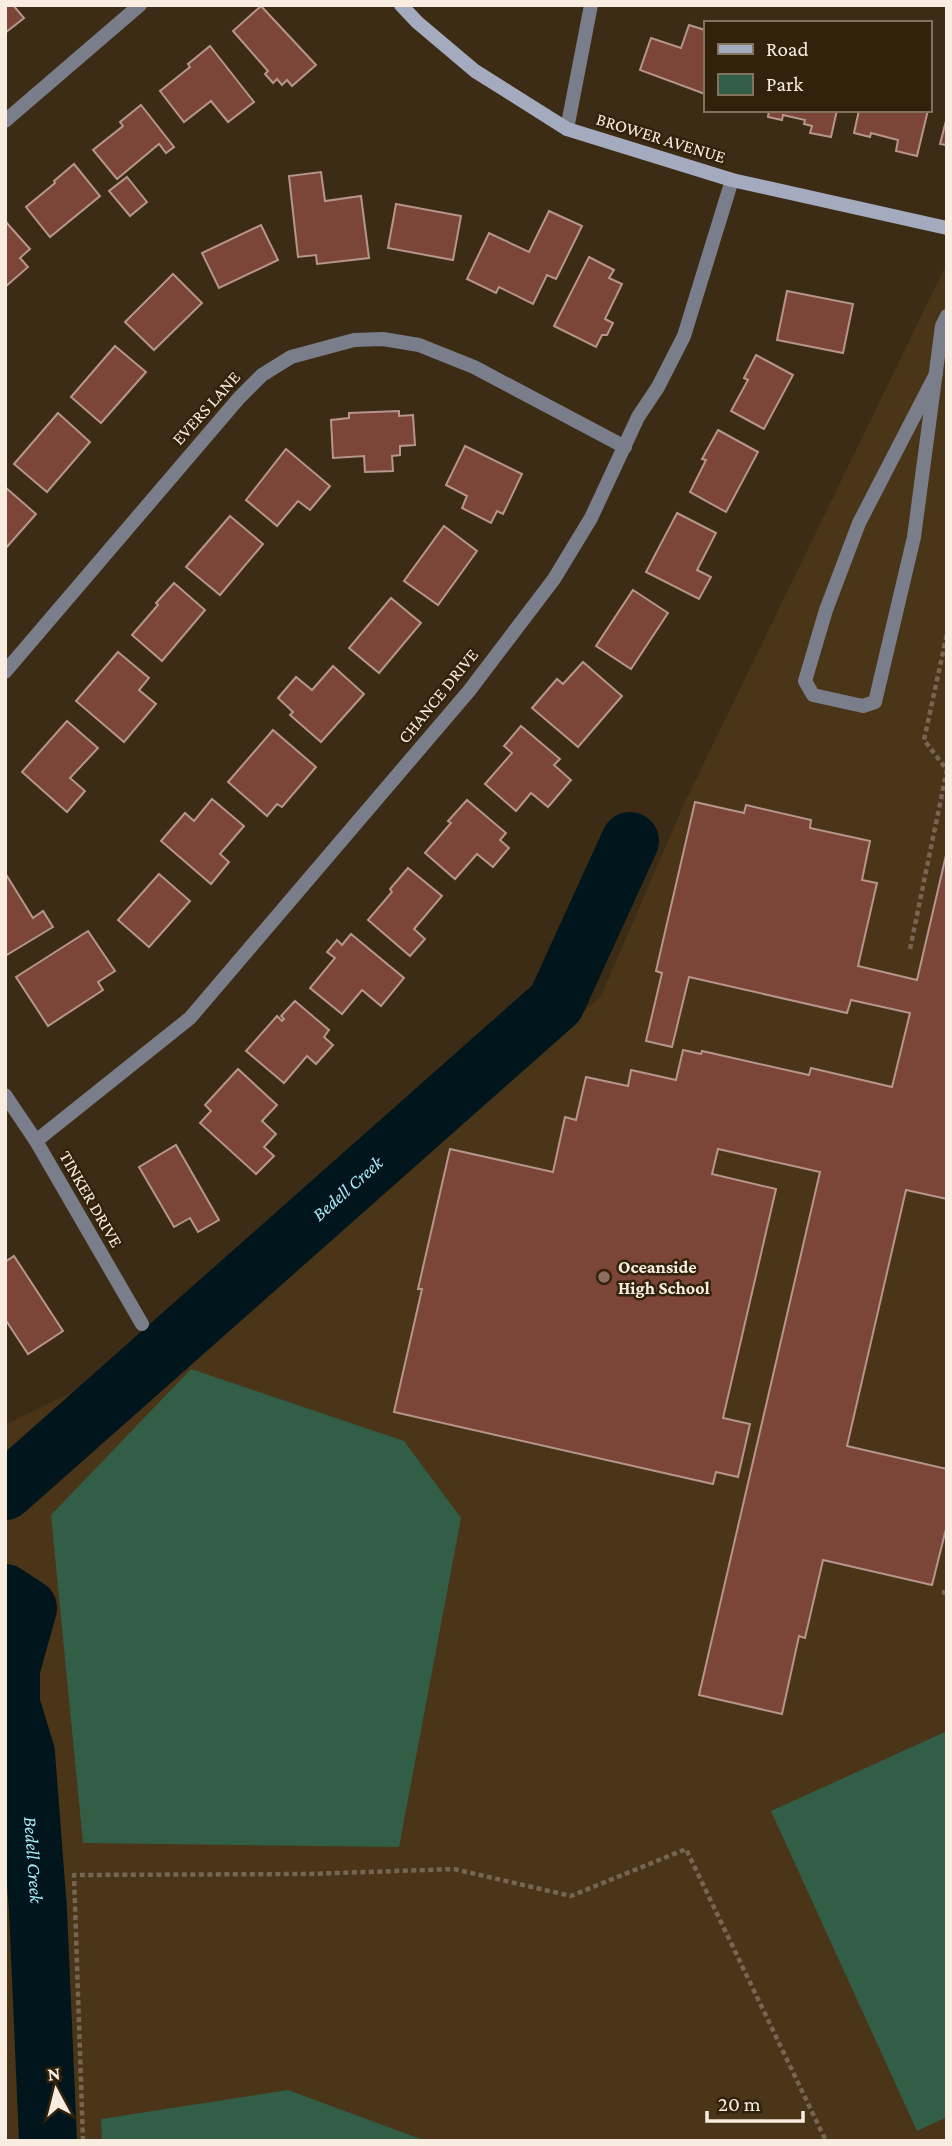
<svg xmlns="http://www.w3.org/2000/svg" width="952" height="2146" viewBox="0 0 952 2146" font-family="'Crimson Pro',serif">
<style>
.built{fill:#4a3518}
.green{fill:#325d47}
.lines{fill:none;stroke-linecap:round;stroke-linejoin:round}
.river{stroke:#01161c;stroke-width:58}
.building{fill:#7b4538;stroke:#b6958c;stroke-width:2}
.path{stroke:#756653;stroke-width:4.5;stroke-dasharray:5 3.5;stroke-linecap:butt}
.service{stroke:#7a7e8a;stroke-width:14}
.minor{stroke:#7a7e8a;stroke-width:14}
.secondary{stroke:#a5abbe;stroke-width:14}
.education-dot{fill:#8d6e63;stroke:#32220b;stroke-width:2.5}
.labels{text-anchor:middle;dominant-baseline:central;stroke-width:5;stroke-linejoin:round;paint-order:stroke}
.street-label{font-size:18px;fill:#f8ede0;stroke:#32220b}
.poi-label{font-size:18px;font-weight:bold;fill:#f8ede0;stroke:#32220b;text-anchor:start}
.water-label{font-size:19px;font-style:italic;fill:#aae7f7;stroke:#32220b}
</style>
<rect width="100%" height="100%" fill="#3c2c16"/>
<!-- built -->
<polygon class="built" points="947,263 947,2141 6,2141 5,1425 154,1352 371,1202 601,996 685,802"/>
<!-- green -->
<g class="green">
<polygon points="191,1369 404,1441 461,1518 399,1847 83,1843 51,1515"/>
<polygon points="947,1731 947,2117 917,2131 771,1811"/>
<polygon points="288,2090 426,2141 102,2141 101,2119"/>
</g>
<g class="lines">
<!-- river -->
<g class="river">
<path id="s1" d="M5,1491L556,1003L630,841"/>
<path id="s2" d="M5,1593L28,1608L11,1669V1704L26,1753L38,1910L48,2141"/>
</g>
</g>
<!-- building -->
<g class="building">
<polygon points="5,5 13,5 24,18 5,33"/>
<polygon points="261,6 316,65 292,86 287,80 282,85 277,79 273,83 265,74 268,71 233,31"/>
<polygon points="689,25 705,30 705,94 640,70 651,38 681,48"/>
<polygon points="210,46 254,102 228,122 211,101 184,122 160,91 190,67 188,64"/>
<polygon points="141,105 174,147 166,153 159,144 117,179 93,150 123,126 120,122"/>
<polygon points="769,110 837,110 831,137 810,133 812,126 804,124 805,120 783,115 782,120 768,117"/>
<polygon points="859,110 928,110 917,156 896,151 898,140 871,133 870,137 854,133"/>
<polygon points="947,117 947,145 940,144"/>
<polygon points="74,164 100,196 50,237 26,207 55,183 54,181"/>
<polygon points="321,172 325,201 361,196 369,258 317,264 316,255 298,257 289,176"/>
<polygon points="127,177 147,202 130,216 109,191"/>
<polygon points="396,204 461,216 453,260 388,248"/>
<polygon points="549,211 582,226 556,279 547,275 533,304 499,287 496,293 467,279 489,233 529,252"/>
<polygon points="5,221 30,249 20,258 28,267 5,287"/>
<polygon points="261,225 278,260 219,288 202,253"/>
<polygon points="589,257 614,270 609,278 622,284 605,319 613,323 607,335 602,335 596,347 554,326"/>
<polygon points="173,274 202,303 154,350 125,322"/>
<polygon points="787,291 853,304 843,353 777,340"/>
<polygon points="115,346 146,372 101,423 71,397"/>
<polygon points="756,355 793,375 764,429 731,411 748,380 744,378"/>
<polygon points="399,411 399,416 413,415 415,445 400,446 400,455 392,456 393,471 365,472 364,456 333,458 331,420 349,418 349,413"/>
<polygon points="58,413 90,442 47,492 14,464"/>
<polygon points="718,430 758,452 726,512 690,492 706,460 702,459"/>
<polygon points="465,446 522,474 503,514 497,511 491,523 462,508 467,496 446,485"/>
<polygon points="286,449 330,486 310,510 298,501 277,526 246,500"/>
<polygon points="5,487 36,514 5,549"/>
<polygon points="677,513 716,533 697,570 711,577 699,599 646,572"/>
<polygon points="230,516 263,544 220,595 186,567"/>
<polygon points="444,526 477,551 438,605 404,581"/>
<polygon points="174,583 205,610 162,661 132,635 158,605 156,603"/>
<polygon points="633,590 668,613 631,669 596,646"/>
<polygon points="391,598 421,623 379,673 349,648"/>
<polygon points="118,652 149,678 139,690 156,704 124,742 76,701"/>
<polygon points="583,662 622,696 578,747 532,708 557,679 563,684"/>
<polygon points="333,666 364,694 321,742 290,715 293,712 278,698 296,677 312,690"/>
<polygon points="67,721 98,748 70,778 85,791 67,812 22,772"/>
<polygon points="521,726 560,759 554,765 571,780 548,807 531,793 516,811 485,784 512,753 504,746"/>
<polygon points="273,730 316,767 282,807 277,804 267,816 228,782"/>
<polygon points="212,799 244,826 220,854 229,862 211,884 161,841 185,813 194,821"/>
<polygon points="467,800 506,833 500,840 509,848 493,867 477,854 455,879 425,853 451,823 448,821"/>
<polygon points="695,802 744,813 746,805 811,820 810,828 870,841 862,880 877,883 858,966 917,980 947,851 947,1199 906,1190 847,1446 947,1469 947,1525 932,1585 823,1560 805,1638 799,1636 782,1714 699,1695 820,1172 718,1149 712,1174 776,1189 723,1418 750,1424 738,1477 716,1472 713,1484 394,1412 422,1289 418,1289 450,1149 553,1172 565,1117 576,1120 586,1077 628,1086 631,1070 676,1080 683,1050 701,1054 702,1051 809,1075 811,1068 892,1087 910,1013 851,1000 847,1013 689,977 672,1047 646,1041 662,973 656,971"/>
<polygon points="408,868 442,896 414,929 425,939 410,956 368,920 392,892 390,889"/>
<polygon points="159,874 190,901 149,947 118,920"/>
<polygon points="7,876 33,918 43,911 53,927 5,956 5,878"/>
<polygon points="88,931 115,971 98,982 103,990 48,1026 16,977"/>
<polygon points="351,934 404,978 381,1006 362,990 342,1014 310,988 335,958 327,952 337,940 342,945"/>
<polygon points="295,1001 329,1030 324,1037 333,1045 316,1064 307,1056 284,1083 246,1051 277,1016 282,1021 284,1019 281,1016"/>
<polygon points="238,1069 277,1105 262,1121 276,1134 264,1147 274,1156 256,1174 200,1123 211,1111 205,1105"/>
<polygon points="176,1145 219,1220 198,1232 190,1218 174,1227 139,1167"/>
<polygon points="14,1256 63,1331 28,1354 5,1319 5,1262"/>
</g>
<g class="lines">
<!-- path -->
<g class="path">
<polyline points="910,949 947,770 924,740 947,634"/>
<polyline points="942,1592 947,1593"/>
<polyline points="83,2141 74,1875 308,1874 454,1869 571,1896 686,1849 826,2141"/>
</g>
<!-- service -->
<polyline class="service" points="936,374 859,523 826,610 805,681 813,695 863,706 875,702 914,537 942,326 947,316"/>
<!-- minor -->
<g class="minor">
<polyline points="5,121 140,5"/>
<polyline points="567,129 591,5"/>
<polyline points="5,672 239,398 262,375 291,357 354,340 383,339 419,345 474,367 625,447"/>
<polyline points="5,1095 36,1141 142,1324"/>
<polyline points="36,1141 190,1018 469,691 554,579 591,518 638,417 658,387 684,336 732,180"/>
</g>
<!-- secondary -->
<polyline class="secondary" points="401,5 417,22 475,71 567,129 732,180 947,228"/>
</g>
<!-- markers -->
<circle class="education-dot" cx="604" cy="1277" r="7"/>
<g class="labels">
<!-- street labels -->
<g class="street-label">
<text transform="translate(661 138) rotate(17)">BROWER AVENUE</text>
<text transform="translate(206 408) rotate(-48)">EVERS LANE</text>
<text transform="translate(438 696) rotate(-51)">CHANCE DRIVE</text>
<text transform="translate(91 1199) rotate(60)">TINKER DRIVE</text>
</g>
<!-- poi labels -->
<g class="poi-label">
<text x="618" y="1267">Oceanside<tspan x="618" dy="21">High School</tspan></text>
</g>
<!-- water labels -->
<g class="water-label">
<text stroke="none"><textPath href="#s1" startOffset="457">Bedell Creek</textPath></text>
<text stroke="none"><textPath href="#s2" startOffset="284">Bedell Creek</textPath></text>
</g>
</g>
<!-- border -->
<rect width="952" height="2146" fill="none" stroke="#f8ede0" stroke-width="14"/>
<!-- legend -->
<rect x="704" y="21" width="228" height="91" fill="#32220b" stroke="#817360" stroke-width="2"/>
<rect x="718" y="44" width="35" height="10" fill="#a5abbe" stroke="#817360" stroke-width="2"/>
<text x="766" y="56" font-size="21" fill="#f8ede0">Road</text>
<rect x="718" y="74" width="35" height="21" fill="#325d47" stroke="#817360" stroke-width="2"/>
<text x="766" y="91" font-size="21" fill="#f8ede0">Park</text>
<!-- north arrow -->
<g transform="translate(56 2090) rotate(353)" stroke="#32220b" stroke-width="5" paint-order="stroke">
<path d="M0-5L12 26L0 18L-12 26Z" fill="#f8ede0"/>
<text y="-10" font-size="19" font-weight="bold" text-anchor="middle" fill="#f8ede0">N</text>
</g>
<!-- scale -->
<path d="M707 2111v10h96v-10" fill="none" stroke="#f8ede0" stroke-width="3.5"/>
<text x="718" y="2111" font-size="21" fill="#f8ede0" stroke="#32220b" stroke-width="5" paint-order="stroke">20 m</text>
</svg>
